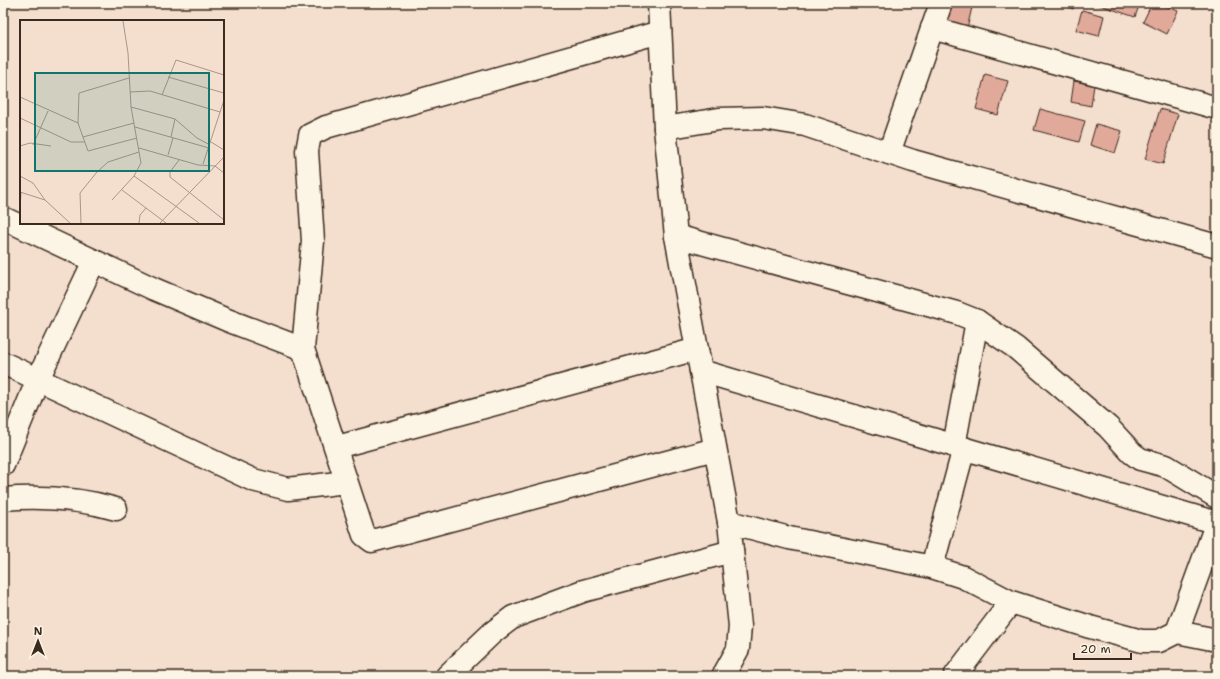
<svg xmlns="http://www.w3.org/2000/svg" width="1220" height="679" viewBox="0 0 1220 679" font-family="'Shantell Sans',sans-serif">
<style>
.building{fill:#e1a99a;stroke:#3b2a1e}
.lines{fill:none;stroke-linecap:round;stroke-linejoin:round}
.minor-casing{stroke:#3b2a1e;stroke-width:25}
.minor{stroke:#fcf5e5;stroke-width:22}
.inset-road{fill:none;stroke:#aa9688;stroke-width:1}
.view{fill:#0f766e;fill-opacity:0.15;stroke:#0f766e;stroke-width:2}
.inset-edge{fill:none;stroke:#3b2a1e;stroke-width:2}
</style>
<rect width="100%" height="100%" fill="#f4dece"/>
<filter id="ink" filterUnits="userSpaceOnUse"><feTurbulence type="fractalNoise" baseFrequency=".025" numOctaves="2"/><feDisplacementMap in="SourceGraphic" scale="8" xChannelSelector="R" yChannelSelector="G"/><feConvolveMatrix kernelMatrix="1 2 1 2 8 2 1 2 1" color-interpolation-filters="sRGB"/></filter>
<g filter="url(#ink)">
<!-- building -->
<g class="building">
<polygon points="951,3 973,3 966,33 945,28"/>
<polygon points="1058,3 1075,3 1073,9"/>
<polygon points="1094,3 1140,3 1135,17"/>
<polygon points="1152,3 1159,3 1178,11 1167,34 1143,22"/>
<polygon points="1082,10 1104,16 1099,36 1076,30"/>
<polygon points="985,75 1008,81 998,115 976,109"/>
<polygon points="1074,81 1094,85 1091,106 1071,102"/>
<polygon points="1040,109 1085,121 1079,142 1034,130"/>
<polygon points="1160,109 1178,114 1163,164 1145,159"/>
<polygon points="1096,124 1122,131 1115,153 1090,145"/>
</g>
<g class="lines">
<!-- minor casing -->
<g class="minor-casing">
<g id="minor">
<polyline points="659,3 665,128 676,236 729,522 740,626 738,649 723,676"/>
<polyline points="932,28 1217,108"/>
<polyline points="660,32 326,127 310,135 307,151 313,241 303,349 364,535 372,541 715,449"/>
<polyline points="665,128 719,119 763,118 805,125 913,161 1217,246"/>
<polyline points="889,153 941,3"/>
<polyline points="3,218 154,289 227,320 303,349"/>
<polyline points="676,236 957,313 977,321 1016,348 1108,427 1132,453 1140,459 1166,466 1217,497"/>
<polyline points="3,363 253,480 288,489 346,482"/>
<polyline points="701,371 1217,523"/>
<polyline points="954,446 977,321"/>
<polyline points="337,447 697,349"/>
<polyline points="3,465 38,379 94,261"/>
<path d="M3,499C42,496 78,498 116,509"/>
<polyline points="729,522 789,538 932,567 963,577 1011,602 1090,627 1142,641 1159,641 1177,632 1217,640"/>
<polyline points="932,567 964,448"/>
<polyline points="1177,632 1217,522"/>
<polyline points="447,676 492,633 513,617 583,591 732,551"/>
<polyline points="955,676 1011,602"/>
</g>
</g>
<!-- minor -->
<use href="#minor" class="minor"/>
</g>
</g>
<!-- overview -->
<g transform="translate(20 20)">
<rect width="204" height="204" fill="#f4dece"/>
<path class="inset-road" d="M148,57L204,73M109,58L59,73L58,103L68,131L117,118M110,72L130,71L200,92M142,75L156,40L204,55M0,77L58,103M111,87L155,99L177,118L190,125M0,98L51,122H64M115,107L189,128M63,117L114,103M151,117L155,99M191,122L204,130M13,125L28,91M0,126L10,123L31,126M119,128L178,145L195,146L204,153M148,135L153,118M159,140L150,152V157L204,200M183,144L204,80M0,156L13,163L25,180L50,203M114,156L179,203M102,170L146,203M0,172L25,180M92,180L114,156L121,143L111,87L108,33L103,1M0,190L1,172M61,203L60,173L77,152L88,142L119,132M119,203L120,195L126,188M140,203L204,137"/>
<path class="view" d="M15,53H189V151H15Z"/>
<rect width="204" height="204" class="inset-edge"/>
</g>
<!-- margin -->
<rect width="1220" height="679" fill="none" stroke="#fcf5e5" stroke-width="16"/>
<rect x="8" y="8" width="1204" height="663" fill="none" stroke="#3b2a1e" stroke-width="1.5" filter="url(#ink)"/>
<!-- north arrow -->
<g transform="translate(38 641)" stroke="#fcf5e5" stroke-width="3" paint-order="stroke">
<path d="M0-3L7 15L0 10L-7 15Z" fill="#3b2a1e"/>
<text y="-6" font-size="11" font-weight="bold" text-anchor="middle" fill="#3b2a1e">N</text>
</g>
<!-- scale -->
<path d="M1074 653v6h57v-6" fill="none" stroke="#3b2a1e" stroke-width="2"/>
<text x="1080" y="653" font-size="12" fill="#3b2a1e" stroke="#fcf5e5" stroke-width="3" paint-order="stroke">20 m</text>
</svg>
